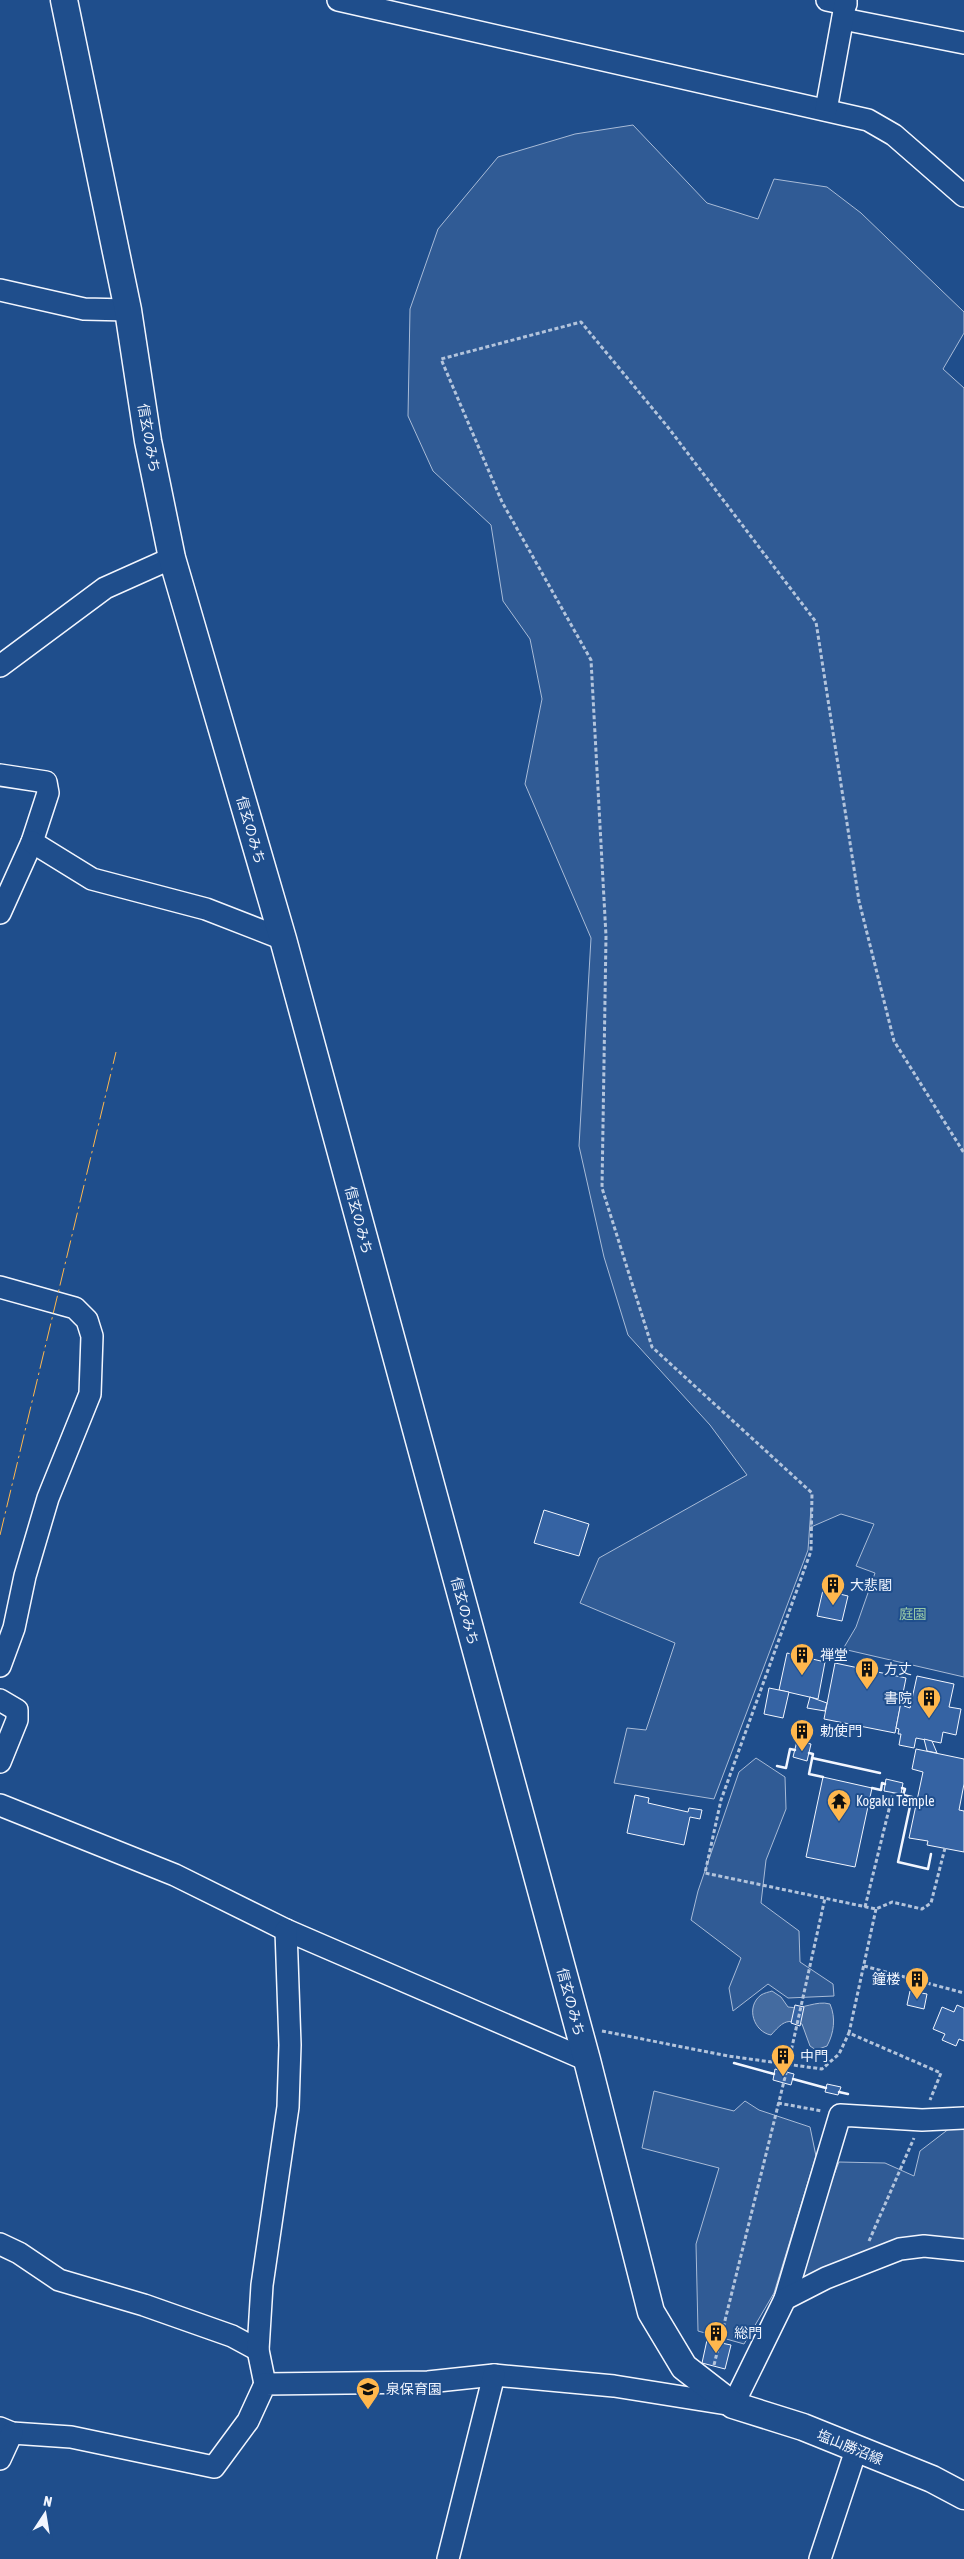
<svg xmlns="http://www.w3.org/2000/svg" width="964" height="2559" viewBox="0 0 964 2559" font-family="'Asap Condensed','Noto Sans JP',sans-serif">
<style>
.built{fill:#305b95;stroke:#a8bbd7}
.water{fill:#446ba0;stroke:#a8bbd7}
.building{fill:#3563a3;stroke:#f2f6ff}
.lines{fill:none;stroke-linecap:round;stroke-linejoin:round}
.minor-casing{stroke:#f2f6ff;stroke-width:24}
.major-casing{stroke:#f2f6ff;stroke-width:29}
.path{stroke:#b3c4dc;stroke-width:3;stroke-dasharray:4 2.5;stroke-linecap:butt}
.minor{stroke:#1f4e8c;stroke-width:21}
.major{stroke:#1f4e8c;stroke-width:26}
.wall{stroke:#f2f6ff;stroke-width:2.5}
.power{stroke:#ffb74d;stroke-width:1;stroke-dasharray:18 4 2.5 4;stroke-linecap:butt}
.labels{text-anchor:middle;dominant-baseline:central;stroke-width:4;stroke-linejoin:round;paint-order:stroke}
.street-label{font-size:14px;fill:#f2f6ff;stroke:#1f4e8c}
.poi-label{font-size:14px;fill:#f2f6ff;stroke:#1f4e8c;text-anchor:start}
.park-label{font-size:14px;fill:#97c8a6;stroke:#1f4e8c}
</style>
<rect width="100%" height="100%" fill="#1f4e8c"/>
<!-- built -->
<g class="built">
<polygon points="633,125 707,203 758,219 774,179 827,187 861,213 964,312 964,333 943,369 964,388 964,1677 843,1649 856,1627 875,1573 856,1566 874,1524 841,1514 811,1527 811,1508 808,1550 714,1799 614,1783 627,1728 646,1730 675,1643 580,1603 599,1558 747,1475 710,1425 628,1335 604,1257 579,1146 591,938 525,784 542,699 530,639 503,601 491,525 433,471 408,416 410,309 438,229 498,157 575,134"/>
<polygon points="756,1758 785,1777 786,1809 766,1860 761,1903 799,1931 800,1962 833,1984 834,1996 788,1998 768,1984 733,2011 729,1988 741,1958 691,1920 698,1891 739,1772"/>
<polygon points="654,2091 734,2111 745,2101 759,2110 810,2127 816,2156 774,2293 744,2344 698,2331 696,2244 719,2168 642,2148"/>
<polygon points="950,2128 964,2129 964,2250 924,2246 785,2299 839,2162 885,2163 914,2176 920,2151"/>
</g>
<!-- water -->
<path class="water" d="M772,1991L781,1997L788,2007C803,2010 816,2000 830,2004C836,2018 834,2033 827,2046L816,2050L810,2046L802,2024C786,2018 782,2023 771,2035C754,2032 745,2007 761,1995C764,1993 769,1992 772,1991Z"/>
<!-- building -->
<g class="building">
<polygon points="544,1510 589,1524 579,1556 534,1543"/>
<polygon points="823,1590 848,1596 842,1621 817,1616"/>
<polygon points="787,1653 825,1662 818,1699 779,1690"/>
<polygon points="835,1663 906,1678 895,1733 824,1719"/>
<polygon points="917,1676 954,1684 949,1707 961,1709 956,1735 943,1732 941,1743 916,1738 914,1748 899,1745 901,1734 898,1734 899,1729 896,1728 901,1702 904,1703 904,1706 910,1708"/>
<polygon points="769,1688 789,1692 783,1718 764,1714"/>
<polygon points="810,1697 827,1703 825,1711 807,1708"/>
<polygon points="924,1739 932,1741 937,1753 927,1751"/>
<polygon points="797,1741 811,1744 807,1761 793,1757"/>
<polygon points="916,1749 964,1759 964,1784 959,1810 964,1811 964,1852 927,1845 928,1841 909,1838 923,1772 912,1769"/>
<polygon points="823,1777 872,1788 855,1867 806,1857"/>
<polygon points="886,1779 903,1783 901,1794 884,1791"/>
<polygon points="635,1795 649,1798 648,1803 688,1812 689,1808 702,1810 700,1819 690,1817 684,1845 627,1833"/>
<polygon points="910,1991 927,1994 924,2009 907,2005"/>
<polygon points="795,2005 804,2007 800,2026 791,2023"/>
<polygon points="957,2005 964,2008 964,2041 959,2039 956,2046 942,2040 945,2034 933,2029 942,2007 954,2012"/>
<polygon points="775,2069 794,2074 791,2085 773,2080"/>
<polygon points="827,2084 841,2087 838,2095 825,2092"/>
<polygon points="707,2340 731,2345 725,2369 702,2363"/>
</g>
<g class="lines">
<!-- minor casing -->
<g class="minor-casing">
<g id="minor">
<polyline points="338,0 868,120 894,135 964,196"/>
<polyline points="827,0 846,4"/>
<polyline points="843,19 964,43"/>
<polyline points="826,110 846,0"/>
<polyline points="0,290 84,309 128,310"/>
<polyline points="0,666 105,588 172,558"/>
<polyline points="0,775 46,782 48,793 32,842 0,913"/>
<polyline points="32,842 92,879 206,909 283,939"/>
<polyline points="0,1287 75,1308 87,1320 92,1336 90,1394 48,1498 25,1576 14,1628 0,1666"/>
<polyline points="0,1700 17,1710 17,1720 0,1762"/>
<polyline points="0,1805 175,1875 286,1930 587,2060"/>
<polyline points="0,2244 19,2253 59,2280 144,2305 232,2336 258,2350"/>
<polyline points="785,2299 840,2115 922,2120 964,2118"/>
<polyline points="265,2384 258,2350 262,2285 288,2107 290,2045 286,1930"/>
<polyline points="0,2428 12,2433 71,2437 214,2467 248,2421 265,2384 428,2382 494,2375 614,2386 733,2405 785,2299 826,2278 900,2249 924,2246 964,2250"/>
<polyline points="0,2459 12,2433"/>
<polyline points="448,2559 494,2375"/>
<polyline points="820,2559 856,2450"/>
</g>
</g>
<!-- major casing -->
<g class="major-casing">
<polyline id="major" points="64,0 128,310 148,441 172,558 283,939 587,2060 651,2312 684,2367 733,2405 803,2427 932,2479 964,2496"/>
</g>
<!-- path -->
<g class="path">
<polyline points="945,1848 931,1903 922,1909 892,1902 876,1909 705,1873 721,1800 811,1551 812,1493 652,1347 602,1188 606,936 591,660 502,502 441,359 581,322 667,426 816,622 859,901 894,1041 964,1153"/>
<polyline points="865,1907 893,1793"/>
<polyline points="876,1909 849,2033 941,2073 930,2100"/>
<polyline points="864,1966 964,1993"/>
<polyline points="602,2031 728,2056 822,2069 839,2054 849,2033"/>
<polyline points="778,2103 822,2111"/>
<polyline points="869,2241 914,2138"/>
<polyline points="714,2365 788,2065 825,1898"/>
</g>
<!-- minor -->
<use href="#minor" class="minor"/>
<!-- major -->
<use href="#major" class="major"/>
<!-- wall -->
<g class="wall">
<polyline points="809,1753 813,1754 809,1774 823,1777"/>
<polyline points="812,1758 880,1773"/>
<polyline points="777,1766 786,1768 790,1749 795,1750"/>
<polyline points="872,1788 881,1790 882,1783 885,1784"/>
<polyline points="902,1788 905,1789 903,1795 912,1797 898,1862 928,1869 931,1854"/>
<polyline points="734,2063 774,2074"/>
<polyline points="793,2079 826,2088"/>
<polyline points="839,2092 848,2094"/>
</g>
<!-- power -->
<polyline class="power" points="0,1535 116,1052"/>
</g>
<!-- icons -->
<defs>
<g id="building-pin" transform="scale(1.25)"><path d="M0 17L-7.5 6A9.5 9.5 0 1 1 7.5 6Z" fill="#ffb74d" stroke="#1f4e8c"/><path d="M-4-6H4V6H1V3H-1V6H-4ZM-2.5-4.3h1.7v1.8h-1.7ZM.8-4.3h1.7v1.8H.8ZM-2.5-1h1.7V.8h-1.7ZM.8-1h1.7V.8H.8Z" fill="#111"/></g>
<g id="temple-pin" transform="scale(1.25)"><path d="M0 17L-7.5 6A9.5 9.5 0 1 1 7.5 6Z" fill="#ffb74d" stroke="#1f4e8c"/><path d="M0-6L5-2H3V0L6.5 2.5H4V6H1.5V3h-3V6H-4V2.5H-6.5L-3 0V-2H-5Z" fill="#111"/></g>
<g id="school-pin" transform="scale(1.25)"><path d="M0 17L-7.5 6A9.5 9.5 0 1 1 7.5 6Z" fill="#ffb74d" stroke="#1f4e8c"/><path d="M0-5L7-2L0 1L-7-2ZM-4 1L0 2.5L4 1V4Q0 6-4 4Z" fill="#111"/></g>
</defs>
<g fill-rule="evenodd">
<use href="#building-pin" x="833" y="1585"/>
<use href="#building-pin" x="802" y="1655"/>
<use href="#building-pin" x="867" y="1669"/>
<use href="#building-pin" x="929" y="1698"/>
<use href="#building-pin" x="802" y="1731"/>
<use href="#temple-pin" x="839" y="1801"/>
<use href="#building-pin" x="917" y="1979"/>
<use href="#building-pin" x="783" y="2056"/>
<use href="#building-pin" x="716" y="2333"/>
<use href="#school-pin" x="368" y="2389"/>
</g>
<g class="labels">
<!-- street labels -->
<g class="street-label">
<text transform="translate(149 438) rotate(80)">信玄のみち</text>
<text transform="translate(251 830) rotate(74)">信玄のみち</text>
<text transform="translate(359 1220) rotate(75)">信玄のみち</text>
<text transform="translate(465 1611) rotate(75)">信玄のみち</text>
<text transform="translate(571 2002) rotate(75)">信玄のみち</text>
<text transform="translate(850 2447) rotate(22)">塩山勝沼線</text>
</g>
<!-- poi labels -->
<g class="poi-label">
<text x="850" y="1585">大悲閣</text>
<text x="820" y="1655">禅堂</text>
<text x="884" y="1669">方丈</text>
<text x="912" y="1698" text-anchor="end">書院</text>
<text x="820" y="1731">勅使門</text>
<text x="856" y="1801">Kogaku Temple</text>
<text x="900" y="1979" text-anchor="end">鐘楼</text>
<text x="800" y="2056">中門</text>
<text x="734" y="2333">総門</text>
<text x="386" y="2389">泉保育園</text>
</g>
<!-- park labels -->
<g class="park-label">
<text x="913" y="1614">庭園</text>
</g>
</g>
<!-- north arrow -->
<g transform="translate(45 2514) rotate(12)" stroke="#1f4e8c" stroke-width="4" paint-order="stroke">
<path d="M0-4L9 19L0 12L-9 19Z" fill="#f2f6ff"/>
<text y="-8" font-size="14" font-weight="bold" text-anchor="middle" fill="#f2f6ff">N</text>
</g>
</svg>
